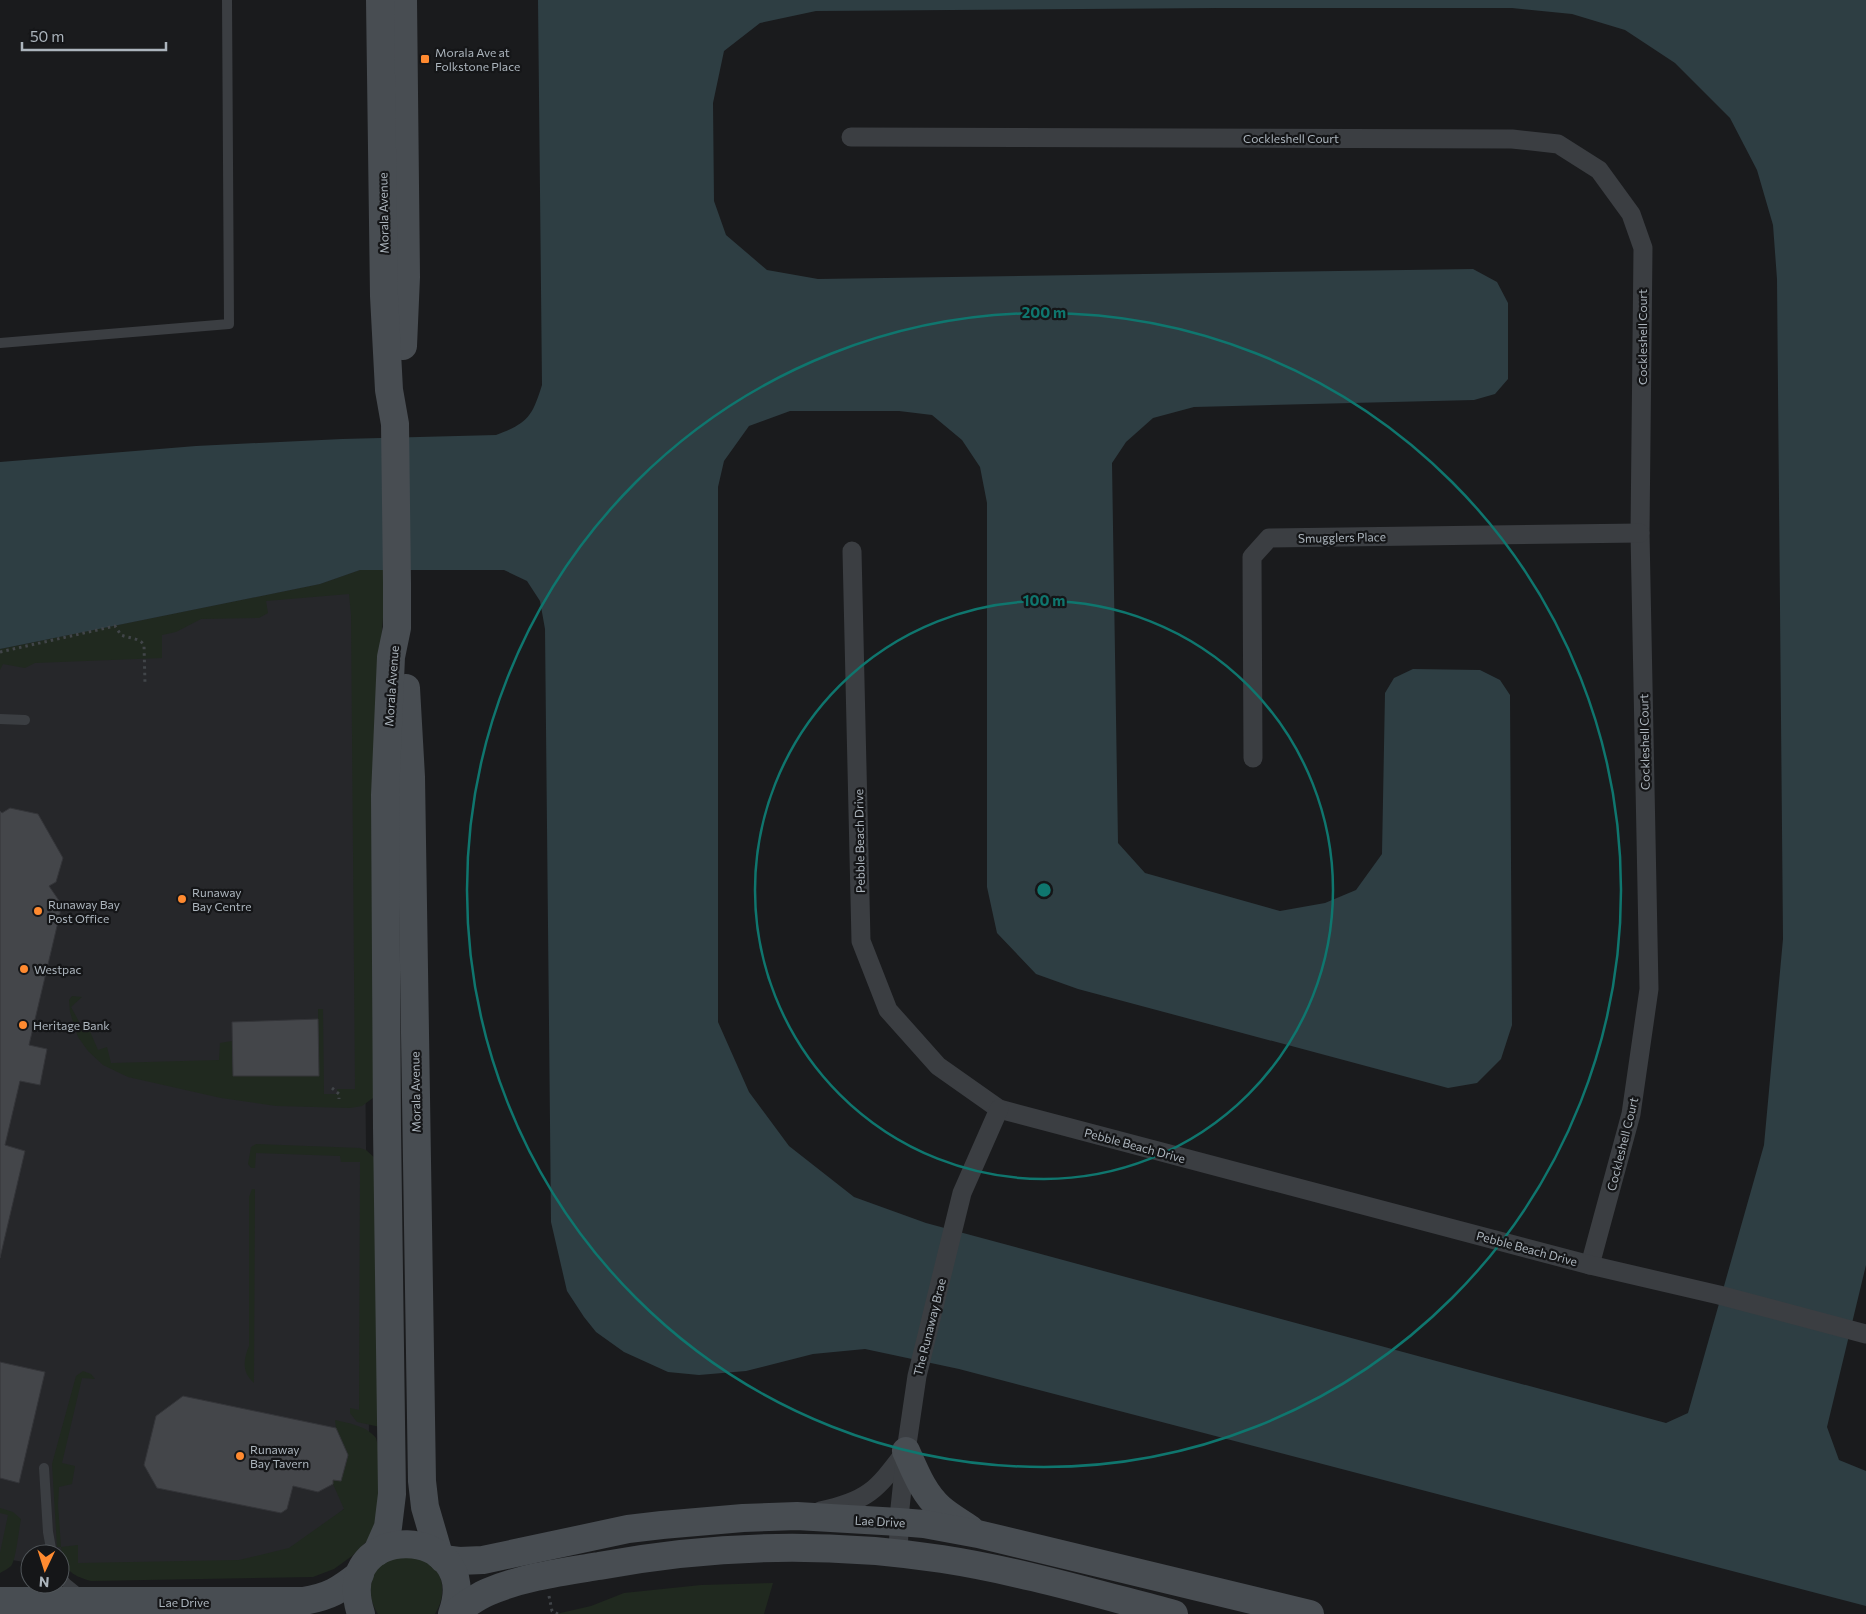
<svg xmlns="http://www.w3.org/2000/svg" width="1866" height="1614" viewBox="0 0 1866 1614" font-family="Commissioner,sans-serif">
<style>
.built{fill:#26272a}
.green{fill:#20291f}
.water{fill:#2e3e43;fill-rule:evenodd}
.building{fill:#44464a;stroke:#343539}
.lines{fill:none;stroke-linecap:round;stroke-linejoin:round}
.path{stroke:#414549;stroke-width:3;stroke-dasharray:2.5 4;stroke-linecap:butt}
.service{stroke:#3b3e42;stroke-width:10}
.minor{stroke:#3b3e42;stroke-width:19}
.secondary{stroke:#484d52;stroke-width:28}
.ring{fill:none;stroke:#0f766e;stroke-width:2.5}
.poi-dot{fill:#ff8a30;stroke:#151618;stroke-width:2}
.labels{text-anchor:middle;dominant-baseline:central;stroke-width:4.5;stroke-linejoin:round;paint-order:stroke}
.poi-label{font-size:12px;fill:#acb5bd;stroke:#151618;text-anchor:start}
.street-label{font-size:12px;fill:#acb5bd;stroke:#151618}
.centre{fill:#0f766e;stroke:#151618;stroke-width:2.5}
.ring-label{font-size:15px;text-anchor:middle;font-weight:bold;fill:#0f766e;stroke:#151618;stroke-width:4.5;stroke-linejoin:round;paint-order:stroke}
</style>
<rect width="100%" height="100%" fill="#1a1b1d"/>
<!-- built -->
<polygon class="built" points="360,570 369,1434 344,1509 288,1557 236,1568 60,1568 60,1554 30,1554 30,1563 0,1558 0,649 320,584"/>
<!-- green -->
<g class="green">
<polygon points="360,570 387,570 380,654 373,1098 362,1106 350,1108 276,1106 221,1098 128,1077 103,1065 88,1051 78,1037 70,1012 69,1000 72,996 82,997 71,1007 83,1029 89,1029 98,1050 107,1047 111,1063 219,1060 220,1043 232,1041 233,1076 319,1076 318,1009 323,1009 324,1094 337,1094 337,1089 355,1089 351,615 349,594 266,601 268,613 259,618 201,619 176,632 162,635 162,658 35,663 25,668 3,664 0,670 0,649 320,584"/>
<polygon points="256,1144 360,1148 366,1150 376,1159 380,1427 357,1422 350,1413 350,1408 359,1410 360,1162 341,1162 340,1156 256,1153 255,1168 251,1168 248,1164 251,1147"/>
<path d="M252,1189H255L254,1383C242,1373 243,1360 249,1346V1197Z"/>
<path d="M83,1371L91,1374L95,1379L82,1378L62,1463L75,1466L72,1484L59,1487L58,1505L61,1547L78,1545V1563L239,1560L289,1548L344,1509L333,1484V1480L341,1481L348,1455L336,1428L335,1420C348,1423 367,1426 376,1438L382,1463L376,1524L369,1539L352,1556L334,1569L313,1577L91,1581C70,1575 64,1570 61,1547H57L52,1464L76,1376Z"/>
<path d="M0,1508L13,1512L21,1519C19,1528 16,1561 11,1566C8,1569 3,1571 0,1573V1553L8,1515L0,1513Z"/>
<path d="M407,1555C414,1558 424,1560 430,1564C446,1575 445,1599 435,1614H378C368,1599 367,1574 384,1563C390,1559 400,1558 407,1555Z"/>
<polygon points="773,1583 764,1614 556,1614 591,1606 624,1593 701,1585"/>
</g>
<!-- water -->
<path class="water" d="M538,0H1866V1265L1827,1427L1839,1460L1866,1471V1606L959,1369L865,1349L813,1354L746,1371L699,1375L668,1372L624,1352L596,1332L584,1317L567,1291L551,1222L545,629L540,601L527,581L504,570H360L320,584L0,649V462L196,446L342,439L496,435C528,423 532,417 542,385ZM1217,8H1512L1572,14L1625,30L1675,63L1730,118L1757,170L1773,225L1777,279L1783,939L1764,1145L1688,1413L1666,1423L926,1223L854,1197L789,1146L749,1092L718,1022V487L724,461L749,426L790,411H899L932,415L962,440L980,467L987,503V887L997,933L1036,974L1078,989L1448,1088L1477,1083L1501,1059L1512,1025L1510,695L1500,680L1480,670L1413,669L1394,678L1385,693L1382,854L1356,890L1325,903L1280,911L1145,873L1118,843L1112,463L1126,442L1153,418L1194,407L1474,400L1495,394L1508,379V303L1497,282L1473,269L818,279L767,270L726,235L714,201L713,103L724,51L760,23L816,11Z"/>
<!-- building -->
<g class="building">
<polygon points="10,808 38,814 63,858 56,882 49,886 62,905 29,1045 47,1049 40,1085 20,1081 5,1145 25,1151 0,1258 0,811 2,813"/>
<polygon points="318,1019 319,1076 233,1076 232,1022"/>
<polygon points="0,1362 45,1372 19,1483 0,1478"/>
<polygon points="183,1396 336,1428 348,1455 341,1481 333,1480 333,1484 318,1492 293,1486 287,1509 281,1513 157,1488 144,1465 156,1416"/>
</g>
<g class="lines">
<!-- path -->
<g class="path">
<path d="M0,652L115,626L121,635C128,638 140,638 144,645L145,684"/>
<polyline points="332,1088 339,1094 339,1099"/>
<polyline points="549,1596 552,1611 558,1614"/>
</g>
<!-- service -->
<g class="service">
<polyline points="0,343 229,324 227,0"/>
<polyline points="0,719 25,720"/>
<polyline points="44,1468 48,1532 52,1554"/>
<polyline points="60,1574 66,1583 82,1596"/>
</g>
<!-- minor -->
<g class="minor">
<polyline points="851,137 1512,139 1558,144 1599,170 1631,214 1643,248 1640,533 1649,989 1631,1114 1590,1265"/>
<polyline points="852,551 861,941 888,1010 938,1066 999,1109 1590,1265 1719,1295 1866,1334"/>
<polyline points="1253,758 1252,557 1269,538 1640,533"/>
<path d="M820,1511C869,1501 877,1489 906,1451"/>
<polyline points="898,1554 900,1508 906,1451 917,1376 962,1193 999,1109"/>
</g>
<!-- secondary -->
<g class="secondary">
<polyline points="403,346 406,277 403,0"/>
<polyline points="406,688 411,777 422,1481 425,1507 439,1555"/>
<path d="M906,1451C915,1471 923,1493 940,1508C949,1516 960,1522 970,1529"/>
<polyline points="377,1552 388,1527 392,1494 387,1128 385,795 391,657 397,628 397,583 395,424 389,390 384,296 380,0"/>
<polyline points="443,1559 459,1561 483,1560 628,1529 662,1525 743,1518 797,1516 899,1522 924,1524 978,1534 1310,1614"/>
<path d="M0,1601H303C329,1597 340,1590 360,1574"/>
<path d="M361,1614C330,1518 485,1524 452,1614"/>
<path d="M453,1614C464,1606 476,1597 488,1592C523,1577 562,1572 599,1566C711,1545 829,1542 942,1559C1020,1571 1097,1594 1174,1614"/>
</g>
</g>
<!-- distance rings -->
<g class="ring">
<circle cx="1044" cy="890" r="289"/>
<circle cx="1044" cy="890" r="577"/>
</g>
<!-- markers -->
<g class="poi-dot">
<rect x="420" y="54" width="10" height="10" rx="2.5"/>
<circle cx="182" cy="899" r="5"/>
<circle cx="38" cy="911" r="5"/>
<circle cx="24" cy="969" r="5"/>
<circle cx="23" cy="1025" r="5"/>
<circle cx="240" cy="1456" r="5"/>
</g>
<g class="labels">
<!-- poi labels -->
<g class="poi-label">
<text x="435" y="52">Morala Ave at<tspan x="435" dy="14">Folkstone Place</tspan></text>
<text x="192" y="892">Runaway<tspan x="192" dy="14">Bay Centre</tspan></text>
<text x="48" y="904">Runaway Bay<tspan x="48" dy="14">Post Office</tspan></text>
<text x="34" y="969">Westpac</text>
<text x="33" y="1025">Heritage Bank</text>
<text x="250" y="1449">Runaway<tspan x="250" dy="14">Bay Tavern</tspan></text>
</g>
<!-- street labels -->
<g class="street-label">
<text x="1291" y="138">Cockleshell Court</text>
<text transform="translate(383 213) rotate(-91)">Morala Avenue</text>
<text transform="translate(1642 337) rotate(-90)">Cockleshell Court</text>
<text transform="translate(1342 537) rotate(-1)">Smugglers Place</text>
<text transform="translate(391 686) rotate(-86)">Morala Avenue</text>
<text transform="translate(1644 742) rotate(-91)">Cockleshell Court</text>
<text transform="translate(859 841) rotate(-91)">Pebble Beach Drive</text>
<text transform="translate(415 1092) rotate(-91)">Morala Avenue</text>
<text transform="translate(1622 1144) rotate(-76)">Cockleshell Court</text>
<text transform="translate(1135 1145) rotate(15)">Pebble Beach Drive</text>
<text transform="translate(1527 1248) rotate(15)">Pebble Beach Drive</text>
<text transform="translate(929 1327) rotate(-76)">The Runaway Brae</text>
<text transform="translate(880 1521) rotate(3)">Lae Drive</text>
<text x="184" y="1602">Lae Drive</text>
</g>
</g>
<circle cx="1044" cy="890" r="8" class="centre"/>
<g class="ring-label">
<text x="1044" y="318">200 m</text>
<text x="1044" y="606">100 m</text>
</g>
<!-- north arrow -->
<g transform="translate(45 1569) rotate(184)"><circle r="24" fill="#151618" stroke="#51565a"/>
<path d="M0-4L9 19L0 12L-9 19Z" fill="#ff8a30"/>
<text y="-8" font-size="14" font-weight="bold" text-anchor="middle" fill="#acb5bd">N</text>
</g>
<!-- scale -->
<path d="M22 42v8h144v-8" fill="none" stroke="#acb5bd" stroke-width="2.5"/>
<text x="30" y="42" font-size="15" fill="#acb5bd" stroke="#151618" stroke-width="4" paint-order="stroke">50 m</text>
</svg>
